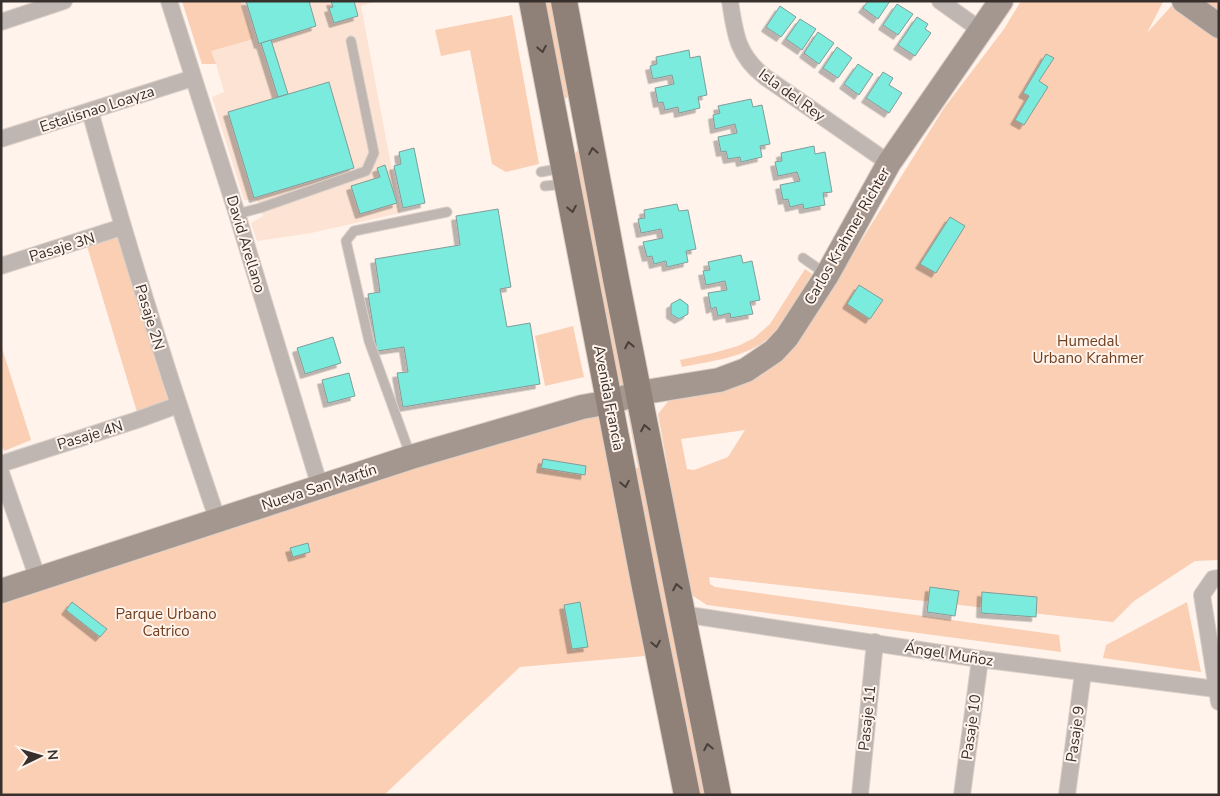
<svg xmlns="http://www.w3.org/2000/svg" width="1220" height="796" viewBox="0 0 1220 796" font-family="'Nunito Sans',sans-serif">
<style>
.built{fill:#fde3d3}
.green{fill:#facfb4;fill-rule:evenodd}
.building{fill:#7aebdd;stroke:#849b97;filter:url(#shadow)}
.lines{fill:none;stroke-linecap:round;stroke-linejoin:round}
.lane-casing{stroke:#dbd0c9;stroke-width:11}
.street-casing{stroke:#dbd0c9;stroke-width:18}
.secondary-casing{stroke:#dbd0c9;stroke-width:26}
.primary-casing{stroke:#dbd0c9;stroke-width:28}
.lane{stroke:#bfb6b1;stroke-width:9}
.street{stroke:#bfb6b1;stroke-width:16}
.secondary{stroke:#a49790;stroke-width:24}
.primary{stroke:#908178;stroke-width:26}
.oneway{stroke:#49403b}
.labels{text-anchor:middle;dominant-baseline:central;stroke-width:4;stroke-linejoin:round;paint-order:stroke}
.street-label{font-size:15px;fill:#37302c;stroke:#fff3ec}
.park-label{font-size:15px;fill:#6f3f1e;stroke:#fff3ec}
</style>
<defs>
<filter id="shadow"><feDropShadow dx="-4.5" dy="4.5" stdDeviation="0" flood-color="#0004"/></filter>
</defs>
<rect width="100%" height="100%" fill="#fff3ec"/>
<!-- built -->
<polygon class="built" points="182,1 377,1 361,6 400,213 311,233 257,241 251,223 263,216 257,200 244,200 212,97 224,92 216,64 202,64"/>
<!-- green -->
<g class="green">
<polygon points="182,1 240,1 253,39 211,51 216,64 202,64"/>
<polygon points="543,1 553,1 570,96 561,101"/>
<path d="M1021,1H1162L1163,2L1147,33L1176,1H1219V560L1195,561L1134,601L1113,622L709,577L710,584L715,587L1059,635L1061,652L707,605L693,596L688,574L665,571L707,795H697L630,568L645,656L520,667L384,795H1V599L588,413L603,418L612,469L638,468L626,404L633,402L645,468L668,469L658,414L670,399L744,382L761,375L781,360L813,318L944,108L1004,29ZM745,430L728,457L694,470L687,469L681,439Z"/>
<polygon points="512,15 539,164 506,172 492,164 470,50 441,56 435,30"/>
<polygon points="578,150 629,385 618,387 573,156"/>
<polygon points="118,235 168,401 137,412 87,246"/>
<path d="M805,269L812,274C801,291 792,311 779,327C757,357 716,360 682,367L680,360L713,353L738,346L754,338L770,324Z"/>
<polygon points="573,326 584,377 545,386 535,336"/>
<polygon points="1,345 31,440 4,451 1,443"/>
<polygon points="1187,602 1201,672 1103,658 1106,645"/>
</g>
<!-- building -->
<g class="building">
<polygon points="246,1 309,1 316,26 259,44"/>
<polygon points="331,1 354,1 358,16 334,23 329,8 333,7"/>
<polygon points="868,1 890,1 878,19 863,8"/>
<polygon points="897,4 913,14 898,35 883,25"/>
<polygon points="780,6 796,17 781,37 766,27"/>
<polygon points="917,17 928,24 925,29 931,33 915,56 898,45"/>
<polygon points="800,19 816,29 802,50 786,39"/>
<polygon points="818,32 834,43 819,64 804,53"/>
<polygon points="271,40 288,94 278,97 261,43"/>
<polygon points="837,47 852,58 838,78 823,68"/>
<polygon points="689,50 690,58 700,56 707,95 698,97 700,108 679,113 678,107 665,110 663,102 658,103 655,88 674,84 672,75 653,79 650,66 657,64 656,57"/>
<polygon points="1046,54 1054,58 1039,81 1048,87 1024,125 1015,120 1029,96 1023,93"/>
<polygon points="858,64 873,74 859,95 844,84"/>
<polygon points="883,72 893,78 889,85 902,93 889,113 866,98"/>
<polygon points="329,82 354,168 254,198 228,112"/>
<polygon points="751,99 753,107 762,105 770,144 760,146 762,157 741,162 740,157 728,159 726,151 721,152 718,137 737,133 735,124 715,129 713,115 720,113 718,106"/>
<polygon points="814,146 815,154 825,152 832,192 823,193 825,205 804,209 803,204 790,207 788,199 783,200 780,185 800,181 797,172 778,176 775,162 782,161 781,153"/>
<polygon points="414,148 425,203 403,208 394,166 401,164 399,152"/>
<polygon points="385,165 397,203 360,214 351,186 380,177 377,168"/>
<polygon points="677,204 679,211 688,210 696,249 686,251 688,262 667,267 666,261 654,264 652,256 647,257 643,242 663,238 661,229 641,233 638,219 645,218 644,210"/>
<polygon points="498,209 511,287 500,289 507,327 530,323 540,384 403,407 397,373 408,372 404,347 377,351 368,294 380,292 375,259 460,245 456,216"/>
<polygon points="950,217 965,226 936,273 920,264"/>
<polygon points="741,255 743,263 752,261 760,300 750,302 753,314 731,318 730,313 718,316 716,307 711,309 708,293 727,290 725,281 706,285 703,271 710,270 708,262"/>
<polygon points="859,285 883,300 870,319 847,304"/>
<polygon points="680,299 688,305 688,314 679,319 671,314 671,304"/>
<polygon points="333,337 341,363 305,374 297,348"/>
<polygon points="349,373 355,396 328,403 322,380"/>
<polygon points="543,459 586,466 585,475 541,468"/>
<polygon points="308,543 310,552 293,557 290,548"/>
<polygon points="930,587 959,591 955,616 927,612"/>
<polygon points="982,592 1037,597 1036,617 981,613"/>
<polygon points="72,602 107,629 100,637 66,610"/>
<polygon points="580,602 588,647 572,649 564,605"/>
</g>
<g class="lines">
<!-- lane casing -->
<g class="lane-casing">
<g id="lane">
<polyline points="541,172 562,168"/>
<polyline points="545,186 565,184"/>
<polyline points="237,214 260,208 366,171 374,153 351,41"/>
<polyline points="803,258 826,274"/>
<polyline points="411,457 369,341 346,241 354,231 447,212"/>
</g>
</g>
<!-- street casing -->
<g class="street-casing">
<g id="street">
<polyline points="169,1 237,214 320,487"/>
<path d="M730,1C735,34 737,55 765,77L889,163"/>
<polyline points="940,1 982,31"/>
<polyline points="1,22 64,1"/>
<path d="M90,111C128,249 171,385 218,521"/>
<polyline points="1,139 193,78"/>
<polyline points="1,266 122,227"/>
<polyline points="1,464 137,420 178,405"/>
<polyline points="1,473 38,579"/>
<polyline points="1219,578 1213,579 1202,595 1219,702"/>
<polyline points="682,614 980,659 1216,689"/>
<polyline points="860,795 875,642"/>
<polyline points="962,795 980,659"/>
<polyline points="1067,795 1083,673"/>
</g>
</g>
<!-- secondary casing -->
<g class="secondary-casing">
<g id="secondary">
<polyline points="1184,1 1219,26"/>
<polyline points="1,591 411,457 582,407 610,402 639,393 719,380 746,370 774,351 787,337 827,275 889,163 1001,1"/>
</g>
</g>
<!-- primary casing -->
<g class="primary-casing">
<g id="primary">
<polyline points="532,1 644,582 687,795"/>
<polyline points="564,1 616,279 718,795"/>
</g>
</g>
<!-- lane -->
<use href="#lane" class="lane"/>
<!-- street -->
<use href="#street" class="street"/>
<!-- secondary -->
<use href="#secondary" class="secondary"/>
<!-- primary -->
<use href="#primary" class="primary"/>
</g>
<!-- one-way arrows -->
<defs><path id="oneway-chevron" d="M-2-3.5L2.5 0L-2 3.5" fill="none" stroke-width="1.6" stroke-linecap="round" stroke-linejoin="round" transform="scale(1.25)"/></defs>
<g class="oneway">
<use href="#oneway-chevron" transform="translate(542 49) rotate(79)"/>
<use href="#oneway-chevron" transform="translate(593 151) rotate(-100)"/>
<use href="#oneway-chevron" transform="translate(572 209) rotate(79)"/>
<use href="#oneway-chevron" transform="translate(629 345) rotate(-101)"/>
<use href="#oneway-chevron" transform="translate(645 428) rotate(-101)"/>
<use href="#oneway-chevron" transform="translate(625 484) rotate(79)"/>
<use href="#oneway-chevron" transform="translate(677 587) rotate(-101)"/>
<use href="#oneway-chevron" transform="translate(656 644) rotate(79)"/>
<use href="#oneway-chevron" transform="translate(708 747) rotate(-101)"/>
</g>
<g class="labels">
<!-- street labels -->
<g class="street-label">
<text transform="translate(792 95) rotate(36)">Isla del Rey</text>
<text transform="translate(97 109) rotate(-18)">Estalisnao Loayza</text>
<text transform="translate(847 236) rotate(-60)">Carlos Krahmer Richter</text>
<text transform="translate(246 244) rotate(73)">David Arellano</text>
<text transform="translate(62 247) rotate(-17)">Pasaje 3N</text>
<text transform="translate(150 317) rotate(73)">Pasaje 2N</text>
<text transform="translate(609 398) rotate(79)">Avenida Francia</text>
<text transform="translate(90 435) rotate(-17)">Pasaje 4N</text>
<text transform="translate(319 487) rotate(-18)">Nueva San Martín</text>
<text transform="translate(949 654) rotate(9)">Ángel Muñoz</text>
<text transform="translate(867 718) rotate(-84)">Pasaje 11</text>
<text transform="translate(971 727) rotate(-82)">Pasaje 10</text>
<text transform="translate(1075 734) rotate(-82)">Pasaje 9</text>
</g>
<!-- park labels -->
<g class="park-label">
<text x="1088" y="341">Humedal<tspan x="1088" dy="17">Urbano Krahmer</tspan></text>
<text x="166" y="614">Parque Urbano<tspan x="166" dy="17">Catrico</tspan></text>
</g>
</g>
<!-- border -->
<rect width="1220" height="796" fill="none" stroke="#37302c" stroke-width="5"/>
<!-- north arrow -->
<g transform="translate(40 756) rotate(85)" stroke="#fff3ec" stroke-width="4" paint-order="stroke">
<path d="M0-4L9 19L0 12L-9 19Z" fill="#37302c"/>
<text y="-8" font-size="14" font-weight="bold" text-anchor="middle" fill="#37302c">N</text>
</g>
</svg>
